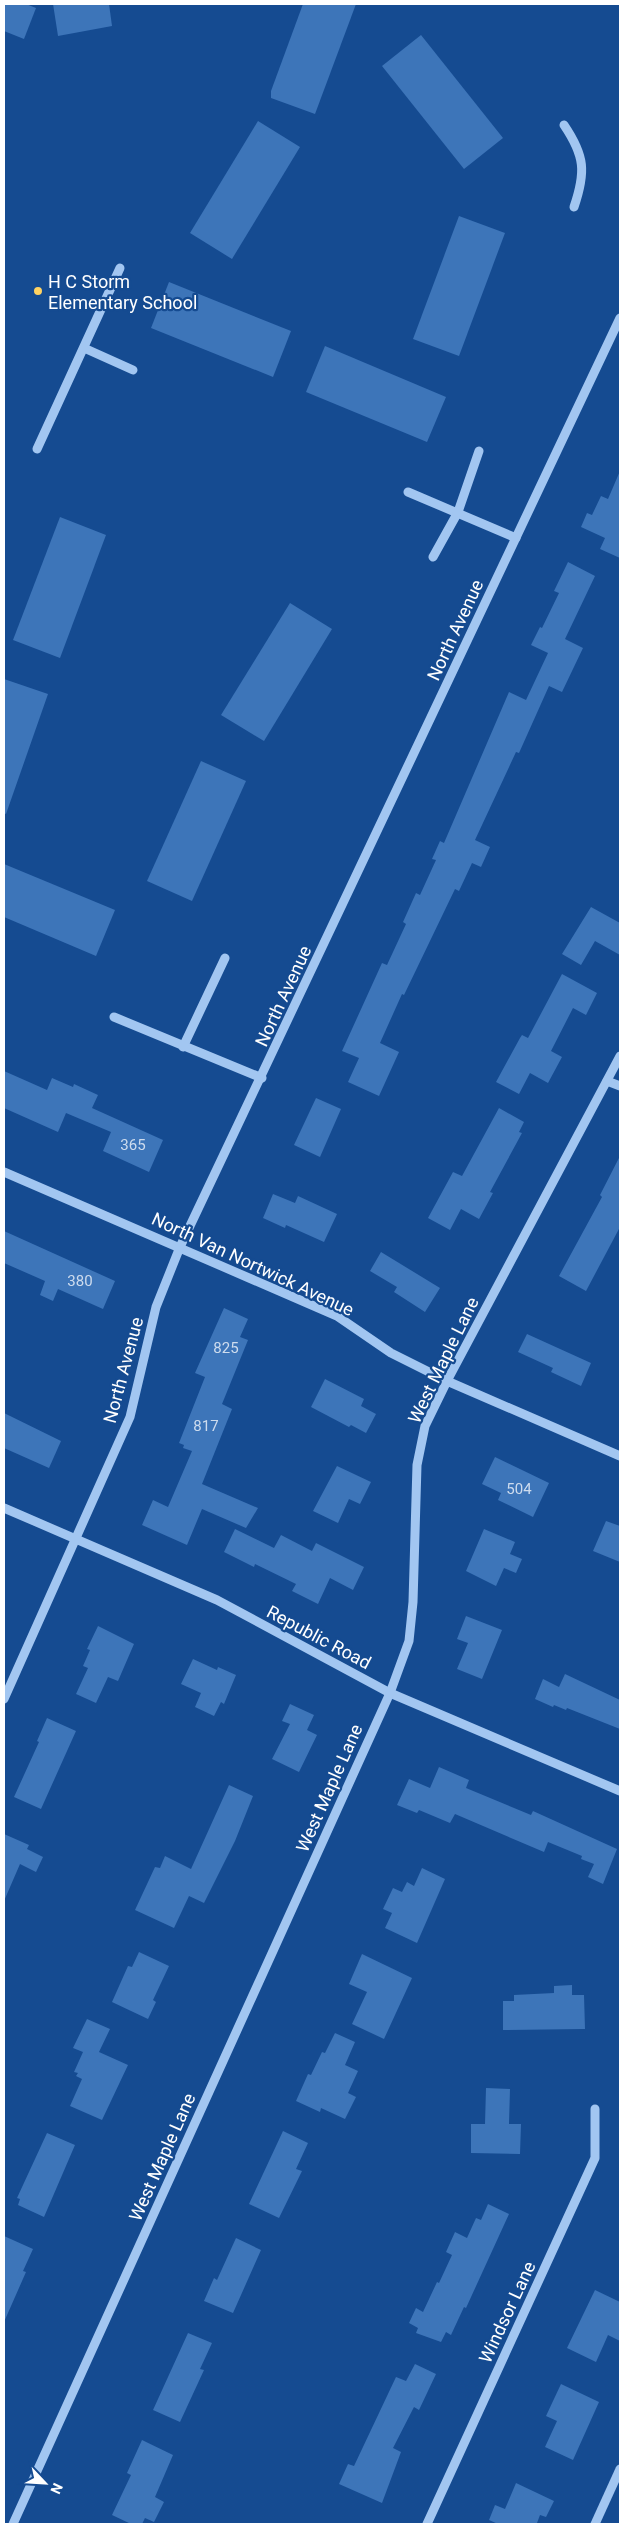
<svg xmlns="http://www.w3.org/2000/svg" width="624" height="2528" viewBox="0 0 624 2528" font-family="Roboto,sans-serif">
<style>
.building{fill:#3d75b9}
.lines{fill:none;stroke-linecap:round;stroke-linejoin:round}
.minor{stroke:#a2c6f1;stroke-width:9}
.poi-dot{fill:#ffd262;stroke:#154b91;stroke-width:2}
.labels{text-anchor:middle;dominant-baseline:central;stroke-width:4.5;stroke-linejoin:round;paint-order:stroke}
.number-label{font-size:15px;fill:#cedcee}
.poi-label{font-size:18px;fill:#fff;stroke:#154b91;text-anchor:start}
.street-label{font-size:18px;fill:#fff;stroke:#154b91}
</style>
<rect width="100%" height="100%" fill="#154b91"/>
<!-- building -->
<g class="building">
<polygon points="4,4 26,4 36,8 24,39 4,31"/>
<polygon points="53,4 109,4 112,26 58,36"/>
<polygon points="303,4 356,4 315,114 271,98 271,91"/>
<polygon points="421,35 503,138 464,169 382,66"/>
<polygon points="258,121 300,147 232,259 190,233"/>
<polygon points="459,216 505,233 459,356 413,339"/>
<polygon points="169,282 291,331 273,377 151,328"/>
<polygon points="325,346 446,397 427,442 306,392"/>
<polygon points="620,471 620,558 600,549 605,538 581,527 587,513 592,515 601,496 608,499"/>
<polygon points="60,517 106,535 60,658 13,640"/>
<polygon points="568,562 595,576 565,639 583,648 562,692 549,686 519,753 516,752 475,840 490,847 481,867 472,863 459,891 455,889 404,995 402,994 380,1043 399,1052 379,1096 348,1082 359,1058 342,1051 382,963 387,965 406,924 403,922 416,893 420,895 436,860 432,859 440,841 444,843 509,692 526,700 548,653 531,645 540,627 542,628 559,593 554,591"/>
<polygon points="290,603 332,629 264,741 221,715"/>
<polygon points="4,679 48,694 6,814 4,813"/>
<polygon points="201,761 246,781 192,901 147,881"/>
<polygon points="4,864 115,910 96,956 4,917"/>
<polygon points="591,907 620,923 620,955 595,941 581,965 562,954"/>
<polygon points="562,974 597,993 586,1015 573,1008 551,1051 562,1057 548,1083 530,1073 519,1094 496,1082 520,1038 522,1035 528,1038"/>
<polygon points="4,1071 47,1090 52,1078 73,1087 74,1084 98,1095 92,1108 163,1140 149,1172 103,1151 111,1132 66,1113 58,1132 4,1108"/>
<polygon points="316,1098 341,1109 320,1157 294,1145"/>
<polygon points="499,1108 524,1122 519,1132 522,1133 490,1192 493,1193 479,1219 461,1209 450,1230 428,1218 453,1172 462,1176"/>
<polygon points="620,1156 620,1227 586,1291 559,1276 602,1197 600,1195"/>
<polygon points="273,1194 295,1203 298,1196 337,1214 324,1242 286,1225 285,1228 263,1218"/>
<polygon points="4,1231 115,1281 103,1309 58,1289 53,1301 40,1295 45,1281 4,1263"/>
<polygon points="381,1252 440,1288 425,1312 394,1292 397,1287 370,1271"/>
<polygon points="224,1308 248,1319 240,1337 248,1340 222,1404 232,1409 202,1484 258,1508 246,1528 202,1509 187,1545 142,1525 153,1500 168,1507 192,1451 183,1448 184,1445 179,1443 205,1377 195,1373"/>
<polygon points="527,1334 591,1363 581,1386 551,1372 553,1368 518,1352"/>
<polygon points="325,1379 364,1399 361,1406 376,1414 366,1433 351,1425 349,1427 311,1407"/>
<polygon points="4,1413 61,1441 49,1468 4,1448"/>
<polygon points="495,1457 549,1483 533,1517 498,1500 501,1493 482,1484"/>
<polygon points="337,1466 371,1482 360,1504 349,1499 338,1523 313,1511"/>
<polygon points="606,1521 620,1526 620,1562 593,1551"/>
<polygon points="235,1529 274,1548 281,1535 312,1551 316,1543 364,1567 353,1590 330,1578 318,1604 292,1591 296,1584 255,1564 254,1567 224,1552"/>
<polygon points="484,1529 515,1542 510,1554 522,1559 516,1573 504,1568 496,1586 466,1571"/>
<polygon points="466,1616 502,1630 482,1679 457,1669 468,1643 457,1639"/>
<polygon points="98,1626 134,1644 118,1681 108,1677 96,1703 76,1694 88,1668 83,1666 90,1650 87,1649"/>
<polygon points="193,1659 217,1670 218,1667 236,1675 224,1704 221,1702 214,1716 195,1707 201,1693 181,1684"/>
<polygon points="565,1674 620,1700 620,1729 567,1708 566,1710 554,1705 553,1707 535,1699 543,1679 559,1687"/>
<polygon points="290,1704 314,1715 307,1730 317,1735 299,1772 272,1759 290,1724 282,1721"/>
<polygon points="47,1718 76,1731 41,1809 14,1797 39,1742 37,1741"/>
<polygon points="439,1767 469,1780 466,1788 531,1815 533,1811 617,1849 603,1884 588,1877 594,1864 581,1859 582,1856 548,1842 544,1852 455,1814 450,1823 419,1810 417,1813 397,1805 409,1779 430,1788"/>
<polygon points="229,1785 253,1796 235,1841 204,1903 189,1896 174,1928 135,1910 155,1867 160,1868 165,1856 191,1869"/>
<polygon points="4,1834 29,1845 27,1849 43,1857 36,1872 20,1864 4,1901"/>
<polygon points="422,1868 445,1879 417,1943 385,1928 392,1913 383,1909 393,1888 402,1892 407,1882 414,1886"/>
<polygon points="139,1952 169,1966 153,2000 156,2002 148,2019 112,2002 128,1966 132,1967"/>
<polygon points="362,1954 412,1978 384,2039 352,2024 367,1992 349,1984"/>
<polygon points="572,1985 572,1995 584,1995 585,2029 503,2030 503,2001 514,2001 514,1995 554,1993 554,1986"/>
<polygon points="87,2019 110,2029 99,2052 128,2065 102,2120 70,2106 82,2079 76,2076 78,2073 74,2072 83,2052 73,2048"/>
<polygon points="335,2033 355,2042 345,2065 358,2071 348,2093 356,2097 345,2119 321,2108 320,2112 296,2101 308,2074 311,2075 322,2052 325,2053"/>
<polygon points="486,2088 510,2089 509,2124 521,2124 520,2154 471,2153 471,2124 485,2124"/>
<polygon points="283,2131 308,2143 296,2169 302,2171 279,2218 249,2204"/>
<polygon points="47,2133 75,2145 44,2217 18,2205 20,2199 17,2198"/>
<polygon points="488,2204 509,2214 466,2308 464,2307 451,2335 446,2332 441,2342 416,2333 418,2328 409,2323 416,2308 423,2312 437,2282 439,2283 452,2255 446,2252 455,2232 467,2238 476,2218 481,2220"/>
<polygon points="4,2236 33,2249 23,2271 26,2272 4,2322"/>
<polygon points="236,2238 261,2250 233,2313 204,2301 214,2278 217,2280"/>
<polygon points="595,2290 620,2302 620,2341 608,2335 596,2362 567,2348"/>
<polygon points="188,2333 212,2343 200,2369 204,2370 180,2422 153,2410"/>
<polygon points="415,2364 436,2374 419,2410 414,2407 393,2448 401,2452 382,2503 339,2484 348,2464 354,2466 396,2377 406,2381"/>
<polygon points="561,2384 599,2402 573,2460 545,2447 557,2421 546,2416"/>
<polygon points="142,2440 173,2455 155,2497 164,2502 154,2522 145,2518 142,2524 131,2524 112,2515 131,2475 127,2473"/>
<polygon points="516,2483 554,2501 546,2517 540,2515 537,2523 540,2524 498,2524 489,2520 495,2505 505,2509"/>
</g>
<g class="lines">
<!-- minor -->
<g class="minor">
<path d="M564,125C585,156 586,172 574,207"/>
<polyline points="84,348 133,370"/>
<polyline points="37,449 120,268"/>
<polyline points="408,492 516,538"/>
<polyline points="433,557 458,512 479,451"/>
<polyline points="114,1017 262,1078"/>
<polyline points="183,1047 225,958"/>
<polyline points="607,1081 620,1086"/>
<polyline points="4,1172 337,1316 391,1353 447,1381 620,1456"/>
<polyline points="4,1508 217,1600 390,1693 620,1791"/>
<polyline points="4,1699 130,1417 156,1307 180,1247 620,318"/>
<polyline points="13,2524 390,1693 409,1641 413,1602 417,1465 425,1426 447,1381 620,1056"/>
<polyline points="427,2524 595,2158 595,2109"/>
<polyline points="595,2524 620,2469"/>
</g>
</g>
<!-- markers -->
<circle class="poi-dot" cx="38" cy="291" r="5"/>
<g class="labels">
<!-- number labels -->
<g class="number-label">
<text x="133" y="1145">365</text>
<text x="80" y="1281">380</text>
<text x="226" y="1348">825</text>
<text x="206" y="1426">817</text>
<text x="519" y="1489">504</text>
</g>
<!-- poi labels -->
<g class="poi-label">
<text x="48" y="281">H C Storm<tspan x="48" dy="21">Elementary School</tspan></text>
</g>
<!-- street labels -->
<g class="street-label">
<text transform="translate(455 630) rotate(-65)">North Avenue</text>
<text transform="translate(283 996) rotate(-65)">North Avenue</text>
<text transform="translate(253 1264) rotate(25)">North Van Nortwick Avenue</text>
<text transform="translate(443 1360) rotate(-64)">West Maple Lane</text>
<text transform="translate(123 1370) rotate(-75)">North Avenue</text>
<text transform="translate(319 1637) rotate(28)">Republic Road</text>
<text transform="translate(329 1788) rotate(-66)">West Maple Lane</text>
<text transform="translate(162 2157) rotate(-66)">West Maple Lane</text>
<text transform="translate(507 2312) rotate(-65)">Windsor Lane</text>
</g>
</g>
<!-- border -->
<rect width="624" height="2528" fill="none" stroke="#ffffff" stroke-width="10"/>
<!-- north arrow -->
<g transform="translate(45 2483) rotate(115)" stroke="#154b91" stroke-width="4" paint-order="stroke">
<path d="M0-4L9 19L0 12L-9 19Z" fill="#ffffff"/>
<text y="-8" font-size="14" font-weight="bold" text-anchor="middle" fill="#ffffff">N</text>
</g>
</svg>
